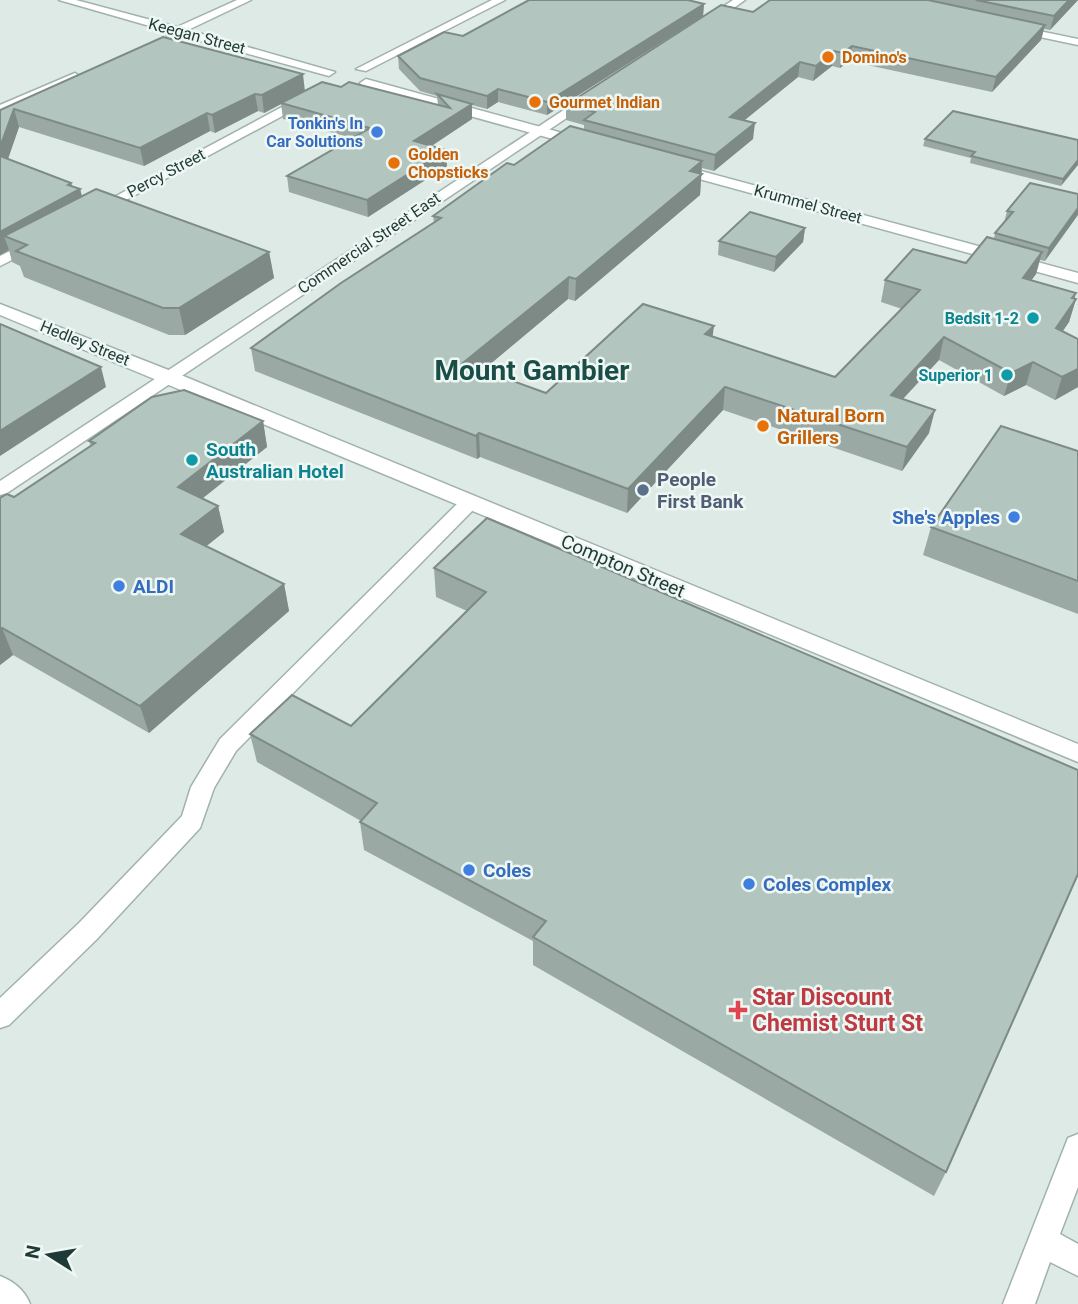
<svg xmlns="http://www.w3.org/2000/svg" width="1078" height="1304" viewBox="0 0 1078 1304" font-family="Roboto,sans-serif">
<style>
.lines{fill:none;stroke-linecap:round;stroke-linejoin:round}
.service-casing{stroke:#a1b2ae;stroke-width:3}
.minor-casing{stroke:#a1b2ae;stroke-width:3}
.tertiary-casing{stroke:#a1b2ae;stroke-width:3}
.service{fill:#fff;fill-rule:evenodd}
.minor{fill:#fff;fill-rule:evenodd}
.tertiary{fill:#fff;fill-rule:evenodd}
.wall{fill:#9aa9a4}
.shaded-wall{fill:#7d8a86}
.building{fill:#b3c5bf;stroke:#7d8a86;stroke-width:2}
.food-dot{fill:#e8710a;stroke:#eef7f3;stroke-width:2.5}
.shop-dot{fill:#3f7fe0;stroke:#eef7f3;stroke-width:2.5}
.culture-dot{fill:#0f9aa8;stroke:#eef7f3;stroke-width:2.5}
.service-dot{fill:#5c6f8a;stroke:#eef7f3;stroke-width:2.5}
.health-dot{fill:#e0444e;stroke:#eef7f3;stroke-width:2.5}
.labels{text-anchor:middle;dominant-baseline:central;stroke-width:5;stroke-linejoin:round;paint-order:stroke}
.far-street-label{font-size:16px;fill:#1f3a36;stroke:#eef7f3}
.far-food-label{font-size:16px;font-weight:bold;fill:#c56008;stroke:#eef7f3;text-anchor:start}
.far-shop-label{font-size:16px;font-weight:bold;fill:#366cbe;stroke:#eef7f3;text-anchor:end}
.far-culture-label{font-size:16px;font-weight:bold;fill:#0d838f;stroke:#eef7f3;text-anchor:end}
.food-label{font-size:19px;font-weight:bold;fill:#c56008;stroke:#eef7f3;text-anchor:start}
.culture-label{font-size:19px;font-weight:bold;fill:#0d838f;stroke:#eef7f3;text-anchor:start}
.service-label{font-size:19px;font-weight:bold;fill:#4e5e75;stroke:#eef7f3;text-anchor:start}
.shop-label{font-size:19px;font-weight:bold;fill:#366cbe;stroke:#eef7f3;text-anchor:start}
.street-label{font-size:19px;fill:#1f3a36;stroke:#eef7f3}
.near-health-label{font-size:23px;font-weight:bold;fill:#be3a42;stroke:#eef7f3;text-anchor:start}
.far-town-label{font-size:28px;font-weight:bold;fill:#1a4d47;stroke:#eef7f3}
</style>
<rect width="100%" height="100%" fill="#deeae6"/>
<g class="lines">
<!-- service casing -->
<g class="service-casing">
<g id="service">
<polygon points="470,496 477,498 479,502 477,506 236,751 214,788 200,828 97,939 9,1025 0,1028 0,998 79,923 182,816 191,787 220,739 463,498"/>
<polygon points="1078,1134 1078,1187 1060,1234 1078,1244 1078,1276 1050,1262 1035,1304 1003,1304 1068,1138"/>
</g>
</g>
<!-- minor casing -->
<g class="minor-casing">
<g id="minor">
<polygon points="59,0 76,0 177,27 237,0 251,0 188,30 335,72 329,76 179,35 167,36 167,31"/>
<polygon points="492,0 505,0 366,71 356,69"/>
<polygon points="75,73 81,77 79,80 0,114 0,105"/>
<polygon points="366,79 588,140 589,143 588,146 578,146 362,86 360,83"/>
<polygon points="308,93 312,94 312,100 100,214 95,215 88,211"/>
<polygon points="675,164 1078,273 1078,283 670,171 668,168"/>
<polygon points="36,238 41,239 43,242 41,245 0,266 0,256"/>
<polygon points="0,304 176,373 1078,744 1078,762 0,315"/>
<path d="M0,1276C14,1282 24,1289 30,1304H0Z"/>
</g>
</g>
<!-- tertiary casing -->
<g class="tertiary-casing">
<g id="tertiary">
<polygon points="733,0 745,0 711,24 703,24 703,20"/>
<polygon points="1015,26 1078,39 1078,45 1011,31 1009,29"/>
<polygon points="588,94 594,98 592,101 7,493 0,495 0,481"/>
</g>
</g>
<!-- service -->
<use href="#service" class="service"/>
<!-- minor -->
<use href="#minor" class="minor"/>
<!-- tertiary -->
<use href="#tertiary" class="tertiary"/>
</g>
<!-- wall -->
<g class="wall">
<polygon points="770,0 1078,0 1050,30 1044,29 1041,40 992,92 849,61 840,68 832,66 813,81 798,77 744,120 753,139 714,171 702,168 700,195 575,301 568,299 483,370 546,393 712,337 835,377 902,309 881,302 885,280 966,263 994,239 995,233 1004,223 1007,211 1078,194 1045,261 1040,260 1036,274 1031,280 1076,299 1069,322 1063,331 1078,339 1078,387 1055,400 1026,385 1004,396 939,360 903,399 929,433 902,471 723,410 627,513 480,457 477,459 255,371 251,348 434,223 433,216 514,165 584,129 584,125 566,120 566,105 753,12"/>
<polygon points="704,4 703,16 547,115 498,102 487,109 472,105 472,119 431,146 447,166 368,217 289,192 287,176 352,138 283,119 281,104 264,113 258,111 215,133 210,131 144,166 19,127 8,159 71,183 72,186 80,189 82,196 269,252 274,278 185,335 169,335 24,277 20,266 12,262 9,250 0,255 0,110 305,91 341,87 438,105 437,96 420,91 399,69 398,56 463,36"/>
<polygon points="925,139 1078,140 1061,186 970,163 971,158 923,146"/>
<polygon points="805,228 803,242 774,272 718,255 719,241"/>
<polygon points="263,421 267,447 203,498 218,506 224,532 206,546 284,584 289,611 149,733 13,655 0,665 0,498 14,497 91,446 89,441"/>
<polygon points="1078,451 1078,614 923,555 931,527"/>
<polygon points="487,518 946,1172 934,1196 533,965 533,941 364,850 360,822 361,821 257,762 250,734 351,726 467,611 436,597 434,568"/>
</g>
<!-- shaded-wall -->
<g class="shaded-wall">
<polygon points="1069,0 1078,0 1050,30 1054,16"/>
<polygon points="704,4 703,16 547,115 547,102"/>
<polygon points="1045,25 1041,40 992,92 996,77"/>
<polygon points="852,46 849,61 840,68 843,53"/>
<polygon points="834,51 832,66 813,81 816,66"/>
<polygon points="800,62 798,77 729,133 730,117"/>
<polygon points="303,74 305,92 281,103 281,104 264,113 262,95"/>
<polygon points="498,89 498,102 487,109 487,96"/>
<polygon points="255,94 258,111 215,133 212,115"/>
<polygon points="472,104 472,119 415,157 414,141"/>
<polygon points="14,109 19,127 3,173 0,164 0,147"/>
<polygon points="207,113 210,131 144,166 140,148"/>
<polygon points="755,123 753,139 714,171 715,155"/>
<polygon points="446,150 447,166 368,217 367,200"/>
<polygon points="1078,160 1078,165 1061,186 1063,179"/>
<polygon points="702,161 700,195 575,301 576,279 690,171"/>
<polygon points="71,183 74,192 80,189 85,208 4,236 9,250 0,255 0,232"/>
<polygon points="1078,208 1078,215 1045,261 1049,248"/>
<polygon points="805,228 803,242 774,272 776,257"/>
<polygon points="269,252 274,278 185,335 179,308"/>
<polygon points="1042,252 1036,274 1017,300 1023,278"/>
<polygon points="569,277 568,299 464,386 463,363"/>
<polygon points="1076,293 1073,304 1076,299 1069,322 1049,350 1056,328 1072,298"/>
<polygon points="714,326 711,348 705,334"/>
<polygon points="944,337 939,360 885,418 891,395"/>
<polygon points="1033,362 1026,385 1004,396 1011,373"/>
<polygon points="101,367 106,387 0,456 0,431"/>
<polygon points="1078,369 1078,387 1055,400 1062,377"/>
<polygon points="725,387 723,410 627,513 628,489"/>
<polygon points="935,410 929,433 902,471 907,447"/>
<polygon points="263,421 267,447 184,513 178,487"/>
<polygon points="479,433 480,457 477,459 476,436"/>
<polygon points="218,506 224,532 188,561 181,534"/>
<polygon points="284,584 289,611 149,733 140,706"/>
<polygon points="2,628 13,655 0,665 0,629"/>
</g>
<!-- building -->
<g class="building">
<polygon points="529,0 688,0 704,4 547,102 498,89 487,96 420,78 398,56 444,32 463,36"/>
<polygon points="770,0 928,0 1045,25 996,77 852,46 843,53 834,51 816,66 800,62 730,117 755,123 715,155 584,120 595,112 566,105 721,5 753,12"/>
<polygon points="976,0 1069,0 1054,16"/>
<polygon points="163,37 303,74 262,95 255,94 212,115 207,113 140,148 14,109 0,147 0,110"/>
<polygon points="322,82 341,87 349,82 450,108 437,94 472,104 414,141 446,150 367,200 287,176 370,128 281,103"/>
<polygon points="953,111 1078,140 1078,160 1063,179 971,156 975,152 925,139"/>
<polygon points="570,126 702,161 690,171 702,174 576,279 569,277 463,363 546,393 643,304 714,326 705,334 835,377 920,290 885,280 913,249 966,263 987,237 1042,252 1023,278 1076,293 1072,298 1076,299 1056,328 1078,339 1078,369 1062,377 1033,362 1011,373 944,337 891,395 935,410 907,447 725,387 628,489 479,433 476,436 251,348 341,283 441,218 433,216 507,163 514,165"/>
<polygon points="0,156 71,183 68,185 80,189 0,232"/>
<polygon points="1030,183 1078,194 1078,208 1049,248 995,233 1013,212 1007,211"/>
<polygon points="96,189 269,252 179,308 163,308 16,251 27,245 4,236"/>
<polygon points="750,212 805,228 776,257 719,241"/>
<polygon points="0,324 101,367 0,431"/>
<polygon points="184,390 263,421 178,487 218,506 181,534 284,584 140,706 2,628 0,629 0,498 7,494 14,497 95,443 89,441 152,397"/>
<polygon points="1001,426 1078,451 1078,581 931,527"/>
<polygon points="487,518 1078,770 1078,874 946,1172 533,937 546,921 360,822 377,803 250,734 292,695 351,726 486,592 434,568"/>
</g>
<!-- markers -->
<g class="food-dot">
<circle cx="828" cy="57" r="7"/>
<circle cx="535" cy="102" r="7"/>
<circle cx="394" cy="163" r="7"/>
<circle cx="763" cy="426" r="7"/>
</g>
<g class="shop-dot">
<circle cx="377" cy="132" r="7"/>
<circle cx="1014" cy="517" r="7"/>
<circle cx="119" cy="586" r="7"/>
<circle cx="469" cy="870" r="7"/>
<circle cx="749" cy="884" r="7"/>
</g>
<g class="culture-dot">
<circle cx="1033" cy="318" r="7"/>
<circle cx="1007" cy="375" r="7"/>
<circle cx="192" cy="460" r="7"/>
</g>
<circle class="service-dot" cx="643" cy="490" r="7"/>
<path class="health-dot" d="M734.5 999.5h7v7h7v7h-7v7h-7v-7h-7v-7h7z"/>
<g class="labels">
<!-- far-street labels -->
<g class="far-street-label">
<text transform="translate(197 36) rotate(15)">Keegan Street</text>
<text transform="translate(166 173) rotate(-28)">Percy Street</text>
<text transform="translate(808 204) rotate(15)">Krummel Street</text>
<text transform="translate(369 243) rotate(-34)">Commercial Street East</text>
<text transform="translate(85 343) rotate(22)">Hedley Street</text>
</g>
<!-- far-food labels -->
<g class="far-food-label">
<text x="842" y="57">Domino's</text>
<text x="549" y="102">Gourmet Indian</text>
<text x="408" y="154">Golden<tspan x="408" dy="18">Chopsticks</tspan></text>
</g>
<!-- far-shop labels -->
<g class="far-shop-label">
<text x="363" y="123">Tonkin's In<tspan x="363" dy="18">Car Solutions</tspan></text>
</g>
<!-- far-culture labels -->
<g class="far-culture-label">
<text x="1019" y="318">Bedsit 1-2</text>
<text x="993" y="375">Superior 1</text>
</g>
<!-- food labels -->
<g class="food-label">
<text x="777" y="415">Natural Born<tspan x="777" dy="22">Grillers</tspan></text>
</g>
<!-- culture labels -->
<g class="culture-label">
<text x="206" y="449">South<tspan x="206" dy="22">Australian Hotel</tspan></text>
</g>
<!-- service labels -->
<g class="service-label">
<text x="657" y="479">People<tspan x="657" dy="22">First Bank</tspan></text>
</g>
<!-- shop labels -->
<g class="shop-label">
<text x="1000" y="517" text-anchor="end">She's Apples</text>
<text x="133" y="586">ALDI</text>
<text x="483" y="870">Coles</text>
<text x="763" y="884">Coles Complex</text>
</g>
<!-- street labels -->
<g class="street-label">
<text transform="translate(623 566) rotate(23)">Compton Street</text>
</g>
<!-- near-health labels -->
<g class="near-health-label">
<text x="752" y="997">Star Discount<tspan x="752" dy="26">Chemist Sturt St</tspan></text>
</g>
<!-- far-town labels -->
<g class="far-town-label">
<text x="532" y="370">Mount Gambier</text>
</g>
</g>
<!-- north arrow -->
<g transform="translate(49 1255) rotate(281)" stroke="#eef7f3" stroke-width="5" paint-order="stroke">
<path d="M0-5L12 26L0 18L-12 26Z" fill="#1f3a36"/>
<text y="-10" font-size="19" font-weight="bold" text-anchor="middle" fill="#1f3a36">N</text>
</g>
</svg>
